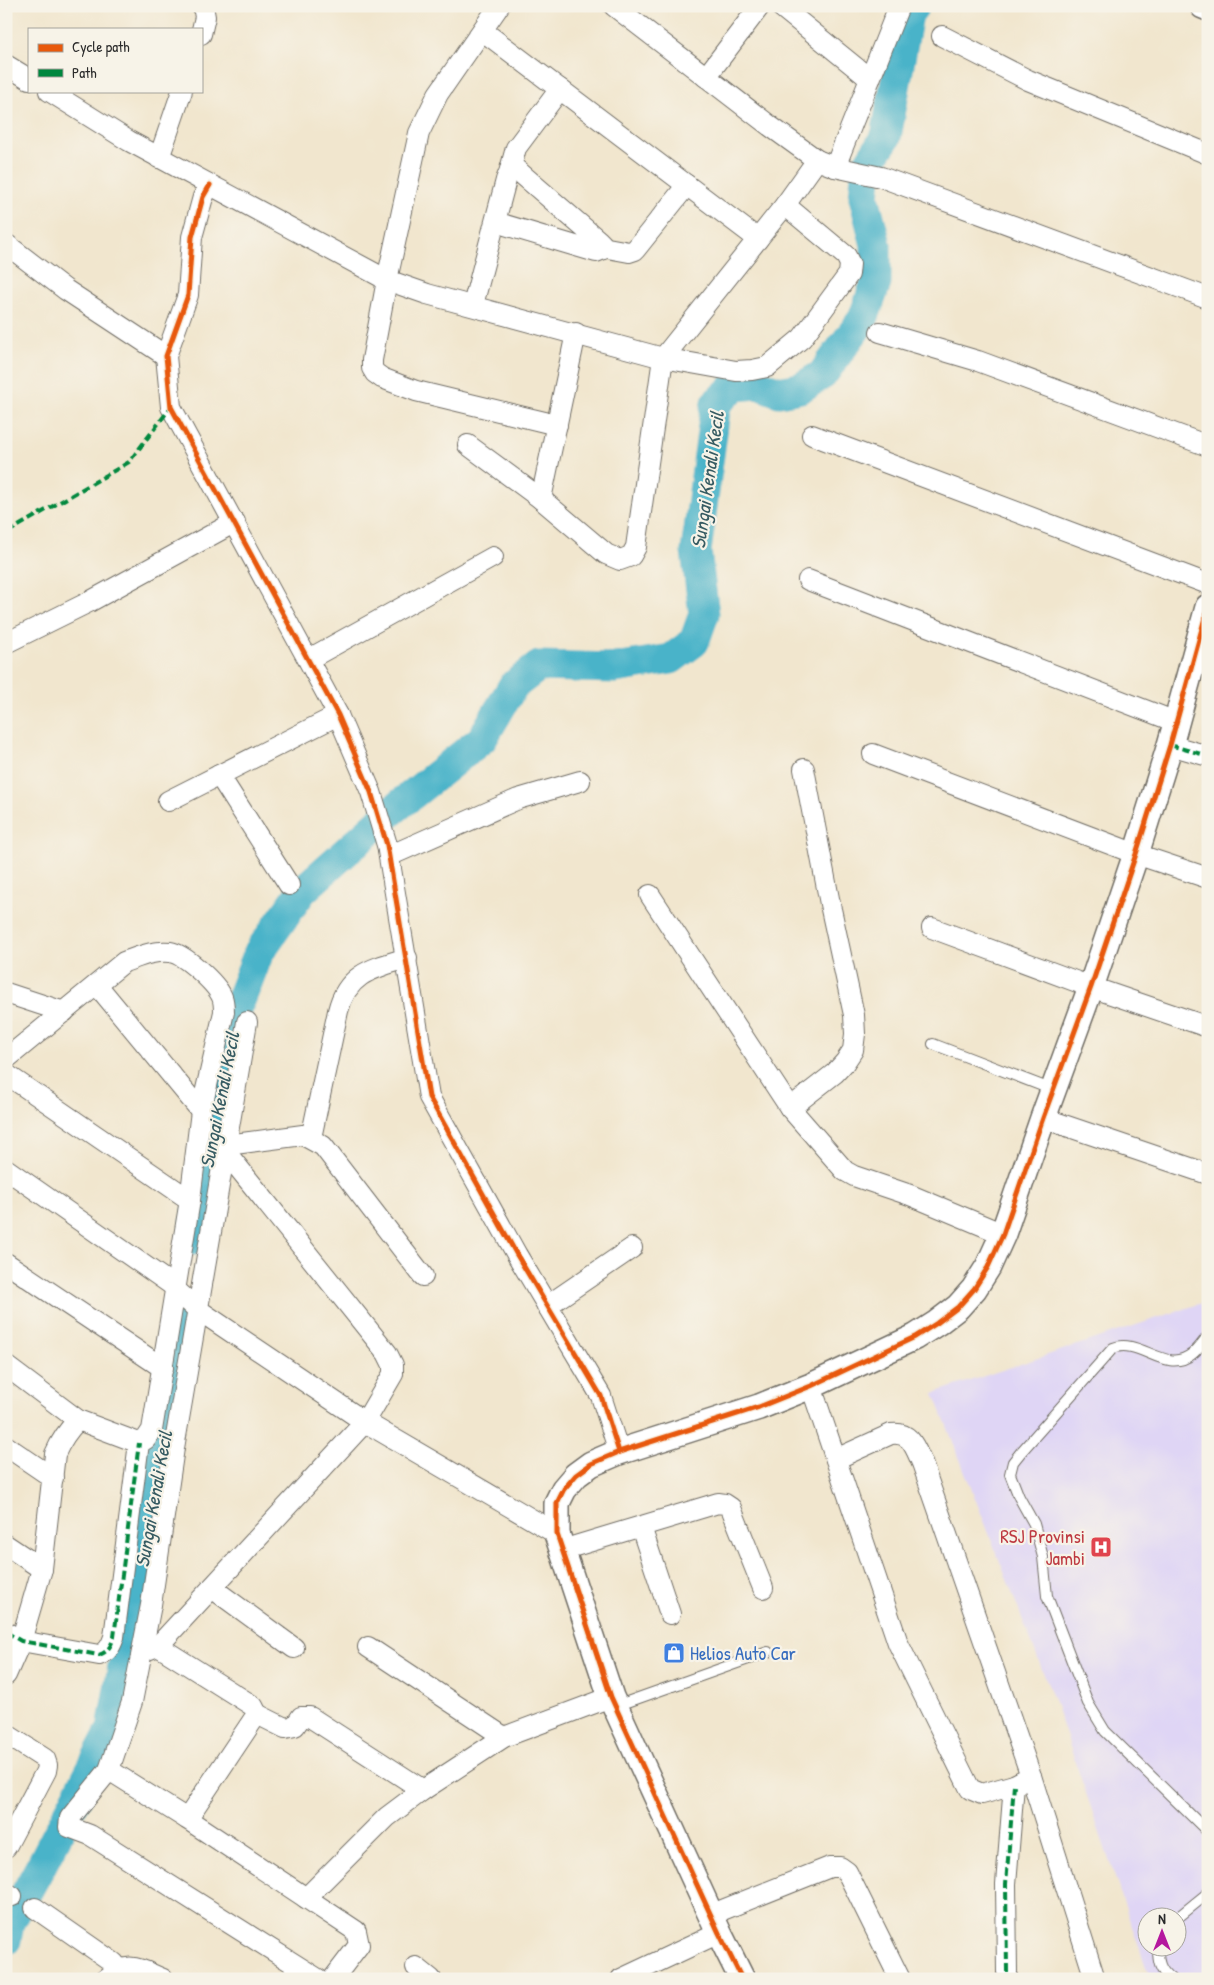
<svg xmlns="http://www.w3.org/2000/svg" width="1214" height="1985" viewBox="0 0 1214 1985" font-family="'Patrick Hand',sans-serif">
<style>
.built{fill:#dfd5f5;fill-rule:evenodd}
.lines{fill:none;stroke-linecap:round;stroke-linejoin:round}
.river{stroke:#4ab3c9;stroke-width:31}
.service-casing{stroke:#706c64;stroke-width:12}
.minor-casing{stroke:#706c64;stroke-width:22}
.tertiary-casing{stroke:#706c64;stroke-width:28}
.service{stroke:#fff;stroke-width:10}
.minor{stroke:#fff;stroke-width:20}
.tertiary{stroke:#fff;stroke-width:25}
.quiet{stroke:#00873e;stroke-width:4;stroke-dasharray:8 4;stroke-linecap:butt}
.cycleway-casing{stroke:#f7f3e8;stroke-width:8}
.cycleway{stroke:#e8590c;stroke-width:5}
.labels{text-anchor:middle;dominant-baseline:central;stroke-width:4.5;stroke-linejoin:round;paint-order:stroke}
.health-label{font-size:19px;fill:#be3a42;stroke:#f7f3e8;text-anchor:end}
.shop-label{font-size:19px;fill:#366cbe;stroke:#f7f3e8;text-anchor:start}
.water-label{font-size:20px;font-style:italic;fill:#365b62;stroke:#f7f3e8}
</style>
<rect width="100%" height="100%" fill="#f7f3e8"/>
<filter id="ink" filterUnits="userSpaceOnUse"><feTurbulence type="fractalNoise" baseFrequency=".02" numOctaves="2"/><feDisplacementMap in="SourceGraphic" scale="10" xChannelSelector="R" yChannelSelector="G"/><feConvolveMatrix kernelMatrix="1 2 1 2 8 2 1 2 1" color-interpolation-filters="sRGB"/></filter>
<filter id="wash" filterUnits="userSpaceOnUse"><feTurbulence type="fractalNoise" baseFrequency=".0096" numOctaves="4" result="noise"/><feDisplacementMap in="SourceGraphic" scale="20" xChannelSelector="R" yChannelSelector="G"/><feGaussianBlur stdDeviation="1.12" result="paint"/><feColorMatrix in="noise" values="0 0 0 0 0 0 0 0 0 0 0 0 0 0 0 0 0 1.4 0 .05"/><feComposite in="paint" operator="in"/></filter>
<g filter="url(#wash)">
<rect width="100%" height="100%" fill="#f1e6ce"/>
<!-- built -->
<path class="built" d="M1208,1301V1979H1150L1054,1700L934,1393ZM1146,1918H1176V1948H1146Z"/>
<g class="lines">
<!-- river -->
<g class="river">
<polyline points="193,1239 228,1038 240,1001 259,952 302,891 393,810 482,739 513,686 539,666 615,668 671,659 694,642 704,614 696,551 716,403 735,386 758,384 779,392 800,388 822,375 863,319 876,283 876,245 864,197 867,166 886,137 908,14 914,6"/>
<polyline points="6,1940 9,1924 42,1864 112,1729 166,1421 180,1318"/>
</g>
</g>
</g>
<g filter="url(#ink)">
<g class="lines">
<!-- service casing -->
<g class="service-casing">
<g id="service">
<polyline points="933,1044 1053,1090"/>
<path d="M1208,1336C1203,1342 1198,1350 1192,1354C1166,1375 1139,1337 1113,1348L1021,1452L1013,1462L1010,1474L1019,1497L1034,1524L1043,1557L1047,1596L1088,1703L1105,1731L1208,1832"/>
<polyline points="616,1706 768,1652"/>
<polyline points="1176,1919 1208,1893"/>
<path d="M1158,1948C1158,1961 1159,1970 1171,1979"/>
</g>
</g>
<!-- minor casing -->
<g class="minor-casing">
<g id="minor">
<polyline points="499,6 438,94 419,133 387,280 427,294 663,358 736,371 752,370 767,367 802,338 849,274 850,264 846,256 785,205"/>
<polyline points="614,6 770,126 817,160 835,167 881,177 1208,298"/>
<polyline points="780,6 870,79"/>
<polyline points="483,31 758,239"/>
<polyline points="201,34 205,17 203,6"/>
<polyline points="942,36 1028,80 1208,154"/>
<polyline points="6,65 29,79"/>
<polyline points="706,77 760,6"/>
<polyline points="49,91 129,141 387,280 372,360 372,368 375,373 382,378 416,391 557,425"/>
<polyline points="159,158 182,91"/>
<polyline points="835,167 899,6"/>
<polyline points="510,170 516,148 560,89"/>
<polyline points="210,185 203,197 192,237 188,295 166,356 171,407 338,715 371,792 387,845 429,1097 517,1255 601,1396 619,1452"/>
<polyline points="6,244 66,290 166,356"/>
<polyline points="602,247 629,252 635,250 687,185"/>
<polyline points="473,305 506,180 510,170 517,170 598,240 602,244 601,250 596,252 495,222"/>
<polyline points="880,332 978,361 1208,446"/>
<polyline points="812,435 1208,584"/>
<polyline points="468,445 541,499 606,554 620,560 631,556 636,547 663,358 785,205 817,160"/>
<polyline points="541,499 576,333"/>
<polyline points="808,580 1176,722"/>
<polyline points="6,643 89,602 235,522"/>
<polyline points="309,659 493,557"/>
<polyline points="1170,745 1208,756"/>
<polyline points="873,754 1136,854 1208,878"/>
<polyline points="219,775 289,885"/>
<polyline points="168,801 338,715"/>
<polyline points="389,856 518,799 580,781"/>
<polyline points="650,895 790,1108 845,1171 854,1176 910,1195 1003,1234"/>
<polyline points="932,928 1091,987 1208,1027"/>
<polyline points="97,985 201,1111"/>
<polyline points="6,993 64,1012"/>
<polyline points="247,1022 174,1448 151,1605 132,1702 109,1770 70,1818 69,1827 90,1835 318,1979"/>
<path d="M6,1059L124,962C139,957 154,950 170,952C184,954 216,983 222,997C224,1002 224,1007 224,1012L201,1111L190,1200L152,1430L146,1439L139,1443L78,1420C68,1430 61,1440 55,1454L42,1569L21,1641L6,1675"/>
<polyline points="6,1074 190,1200"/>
<polyline points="790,1108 835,1073 845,1062 853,1050 855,1034 854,1015 831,909 804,769"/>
<polyline points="1043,1118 1208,1174"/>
<path d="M311,1138L338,1011C347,973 374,968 407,958"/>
<polyline points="227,1145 303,1135 323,1146 423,1276"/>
<polyline points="6,1169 175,1287 178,1292 197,1309 365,1422 557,1534"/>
<polyline points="6,1263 163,1368"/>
<polyline points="547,1306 632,1248"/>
<polyline points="6,1366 78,1420"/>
<polyline points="811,1386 898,1643 970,1789 982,1794 1014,1785 1031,1776"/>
<polyline points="6,1446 53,1478"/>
<path d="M836,1459L891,1434C911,1431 915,1448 922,1463L1031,1776L1095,1979"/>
<polyline points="641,1527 670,1614"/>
<polyline points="6,1545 42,1569"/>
<polyline points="562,1550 718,1503 725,1504 731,1508 763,1588"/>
<polyline points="212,1588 294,1648"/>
<path d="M6,1632L21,1641L99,1655C108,1652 111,1646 114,1637L139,1443"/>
<polyline points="158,1646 253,1706 257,1714 187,1819"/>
<polyline points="368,1647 504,1737"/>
<polyline points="142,1652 158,1646 365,1422 393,1374 393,1365 387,1353 225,1151"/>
<polyline points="257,1714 285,1728 295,1726 301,1717 310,1717 423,1790"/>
<polyline points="6,1734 45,1759 47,1765 46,1771 6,1847"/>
<polyline points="109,1770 187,1819 356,1931 359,1945 333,1979"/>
<polyline points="6,1893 12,1896"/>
<polyline points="306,1898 387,1817 423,1790 504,1737 611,1697"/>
<polyline points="35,1908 114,1963 114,1971"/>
<polyline points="710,1915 830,1867 840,1867 847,1872 900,1979"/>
<polyline points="416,1967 431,1979"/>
<polyline points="1007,1972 1006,1884 1014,1785"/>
<path d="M106,1979C128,1959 139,1969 163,1979"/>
<polyline points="621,1979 719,1933"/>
</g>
</g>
<!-- tertiary casing -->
<g class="tertiary-casing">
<g id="tertiary">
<polyline points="1203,6 1208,8"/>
<polyline points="742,1979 719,1933 611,1697 557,1534 557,1503 564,1489 576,1475 591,1464 619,1452 759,1407 811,1386 915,1337 937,1323 958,1307 974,1289 988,1267 1003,1234 1043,1118 1091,987 1136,854 1170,745 1208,607"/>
</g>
</g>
<!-- service -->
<use href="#service" class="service"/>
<!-- minor -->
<use href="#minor" class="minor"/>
<!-- tertiary -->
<use href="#tertiary" class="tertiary"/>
<!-- quiet -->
<g class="quiet">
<polyline points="8,532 129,462 171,407"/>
<polyline points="1170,745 1208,756"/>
<path d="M6,1632L21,1641L99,1655C108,1652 111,1646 114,1637L139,1443"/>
<polyline points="1007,1972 1006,1884 1014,1785"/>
</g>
<!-- cycleway casing -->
<g class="cycleway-casing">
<g id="cycleway">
<polyline points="210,185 203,197 192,237 188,295 166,356 171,407 338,715 371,792 387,845 429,1097 517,1255 601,1396 619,1452"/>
<polyline points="742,1979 719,1933 611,1697 557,1534 557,1503 564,1489 576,1475 591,1464 619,1452 759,1407 811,1386 915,1337 937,1323 958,1307 974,1289 988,1267 1003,1234 1043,1118 1091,987 1136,854 1170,745 1208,607"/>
</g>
</g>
<!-- cycleway -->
<use href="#cycleway" class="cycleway"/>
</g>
</g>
<!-- icons -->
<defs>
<g id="hospital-square" transform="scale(1.125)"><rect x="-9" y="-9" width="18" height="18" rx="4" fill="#e0444e" stroke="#f7f3e8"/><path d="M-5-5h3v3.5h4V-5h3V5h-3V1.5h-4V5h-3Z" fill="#fff"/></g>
<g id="shop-square" transform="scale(1.125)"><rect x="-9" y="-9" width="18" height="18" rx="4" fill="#3f7fe0" stroke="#f7f3e8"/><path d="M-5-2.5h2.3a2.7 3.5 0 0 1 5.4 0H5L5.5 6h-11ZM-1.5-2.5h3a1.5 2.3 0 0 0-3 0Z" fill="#fff"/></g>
</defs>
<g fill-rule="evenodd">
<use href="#hospital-square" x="1101" y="1547"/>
<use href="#shop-square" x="674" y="1653"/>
</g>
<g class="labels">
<!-- health labels -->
<g class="health-label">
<text x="1085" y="1536">RSJ Provinsi<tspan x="1085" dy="22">Jambi</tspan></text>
</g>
<!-- shop labels -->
<g class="shop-label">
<text x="690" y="1653">Helios Auto Car</text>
</g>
<!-- water labels -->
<g class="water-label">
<text transform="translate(707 480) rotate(-82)">Sungai Kenali Kecil</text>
<text transform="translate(219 1100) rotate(-79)">Sungai Kenali Kecil</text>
<text transform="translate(153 1499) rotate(-80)">Sungai Kenali Kecil</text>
</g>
</g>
<!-- margin -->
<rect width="1214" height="1985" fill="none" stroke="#f7f3e8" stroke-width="25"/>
<!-- legend -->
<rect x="28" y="28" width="175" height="65" fill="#f7f3e8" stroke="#a5a39c"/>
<rect x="38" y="44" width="25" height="8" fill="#e8590c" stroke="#a5a39c"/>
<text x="72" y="52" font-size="15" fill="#2b2b2b">Cycle path</text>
<rect x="38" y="69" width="25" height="8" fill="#00873e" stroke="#a5a39c"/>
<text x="72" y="78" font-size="15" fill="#2b2b2b">Path</text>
<!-- north arrow -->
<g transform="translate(1162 1932)"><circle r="24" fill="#f7f3e8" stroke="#a5a39c"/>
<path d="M0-4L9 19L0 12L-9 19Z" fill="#b5179e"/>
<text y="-8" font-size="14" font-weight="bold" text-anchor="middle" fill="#2b2b2b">N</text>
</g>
</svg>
